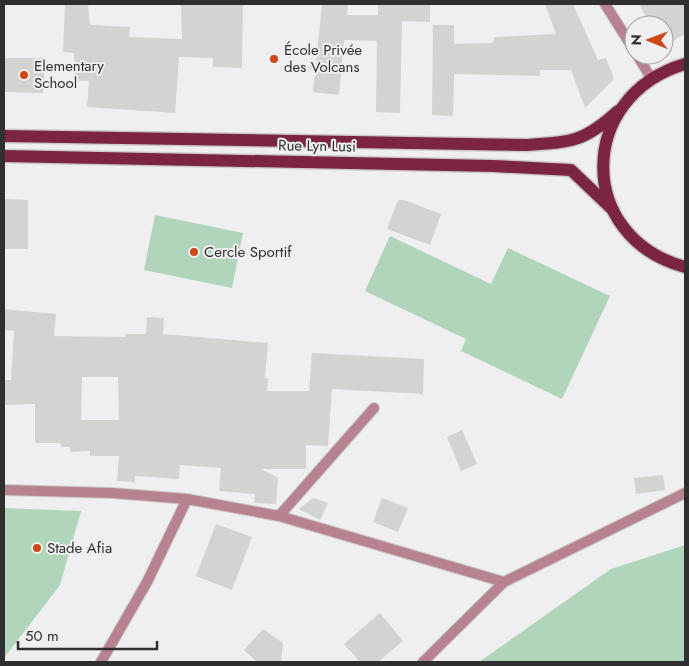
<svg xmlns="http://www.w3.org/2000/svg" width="689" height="666" viewBox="0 0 689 666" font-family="Jost,sans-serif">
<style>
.green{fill:#b1d5ba}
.building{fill:#d3d3d1;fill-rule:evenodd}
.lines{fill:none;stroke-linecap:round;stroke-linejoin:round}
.street-casing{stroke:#ccccce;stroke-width:12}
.primary-casing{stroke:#ccccce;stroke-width:15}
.street{stroke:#b78390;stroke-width:10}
.primary{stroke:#7c2444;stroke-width:12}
.poi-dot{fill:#ce4717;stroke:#efeff1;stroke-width:2}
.labels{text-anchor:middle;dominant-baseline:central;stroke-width:4;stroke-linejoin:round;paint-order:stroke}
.poi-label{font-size:15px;fill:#2f2f2f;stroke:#efeff1;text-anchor:start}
.street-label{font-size:15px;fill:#2f2f2f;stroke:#efeff1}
</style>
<rect width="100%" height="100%" fill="#efeff1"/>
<!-- green -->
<g class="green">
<polygon points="155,215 243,233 232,288 144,270"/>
<polygon points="390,236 491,284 508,248 610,296 562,399 461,351 466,339 365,291"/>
<polygon points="4,508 81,511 60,585 4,658"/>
<polygon points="685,545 685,662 479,662 611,569"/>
</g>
<!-- building -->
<g class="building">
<polygon points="65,4 88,4 90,25 130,27 129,37 182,39 181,4 243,4 242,68 213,67 213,58 179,57 175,113 87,107 89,81 75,81 74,53 63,52"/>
<polygon points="322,4 348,4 347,15 378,15 378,4 430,4 430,22 402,21 400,113 376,112 377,41 344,40 339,95 313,92"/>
<polygon points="545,4 573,4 598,60 606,58 614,79 585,108 571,70 540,70 540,76 454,74 453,116 432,115 433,25 454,25 454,44 493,43 494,37 556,34"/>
<polygon points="639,4 685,4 685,34 664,46 664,25 650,25"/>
<polygon points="4,58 45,58 43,93 4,92"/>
<polygon points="4,199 28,200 28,249 4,249"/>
<polygon points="398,200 404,200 441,214 430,245 387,229"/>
<path d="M4,309L56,314L54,336L125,337V334H146L147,317L164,318L163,334L268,343L265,378H268L267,391H309L312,353L424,359L423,394L332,389L328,446L306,445V469H261L278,478L276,504L254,503L255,494L219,491L221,468L180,465L179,479L135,476V482L117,481L119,456H90V451L70,452V447H61V443H35V404L4,405V380H11L14,331L4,330ZM82,377H118L119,420H81Z"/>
<polygon points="462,430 477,464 461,471 447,437"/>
<polygon points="663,475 665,490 636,494 634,478"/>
<polygon points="313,498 328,503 320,520 299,509"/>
<polygon points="382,498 408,508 398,532 373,522"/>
<polygon points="216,524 252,537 232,590 196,576"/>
<polygon points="380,613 403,641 378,662 360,662 344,644"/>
<polygon points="263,629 283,643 281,662 257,662 244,650"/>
</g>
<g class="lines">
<!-- street casing -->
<g class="street-casing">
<g id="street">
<polyline points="605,4 634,50"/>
<polyline points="637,55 651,78"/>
<polyline points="4,490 112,493 187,499 279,516 504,582"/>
<polyline points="279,516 374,408"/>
<polyline points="101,662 147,582 187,499"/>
<polyline points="423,662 504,582 685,493"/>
</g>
</g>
<!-- primary casing -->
<g class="primary-casing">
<g id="primary">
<path d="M685,64C577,96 575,237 685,267"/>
<path d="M4,136L527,145C572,142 584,142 618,111"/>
<polyline points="4,156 493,166 571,170 613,210"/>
</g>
</g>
<!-- street -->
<use href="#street" class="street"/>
<!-- primary -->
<use href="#primary" class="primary"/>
</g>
<!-- markers -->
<g class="poi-dot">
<circle cx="274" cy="59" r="5"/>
<circle cx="24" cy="75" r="5"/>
<circle cx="194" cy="252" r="5"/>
<circle cx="37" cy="548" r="5"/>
</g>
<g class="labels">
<!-- poi labels -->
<g class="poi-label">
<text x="284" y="50">École Privée<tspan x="284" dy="17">des Volcans</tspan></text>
<text x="34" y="66">Elementary<tspan x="34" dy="17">School</tspan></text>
<text x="204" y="252">Cercle Sportif</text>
<text x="47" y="548">Stade Afia</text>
</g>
<!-- street labels -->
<g class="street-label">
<text transform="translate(317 146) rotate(1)">Rue Lyn Lusi</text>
</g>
</g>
<!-- border -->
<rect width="689" height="666" fill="none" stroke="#2f2f2f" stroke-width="10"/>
<!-- north arrow -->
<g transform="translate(649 40) rotate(271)"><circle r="24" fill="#efeff1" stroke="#a2a2a3"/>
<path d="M0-4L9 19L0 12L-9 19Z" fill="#ce4717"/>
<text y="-8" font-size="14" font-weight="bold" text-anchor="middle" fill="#2f2f2f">N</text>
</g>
<!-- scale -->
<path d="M18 641v8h139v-8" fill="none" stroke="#2f2f2f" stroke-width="2.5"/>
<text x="25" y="641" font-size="15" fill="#2f2f2f" stroke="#efeff1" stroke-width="4" paint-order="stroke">50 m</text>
</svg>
